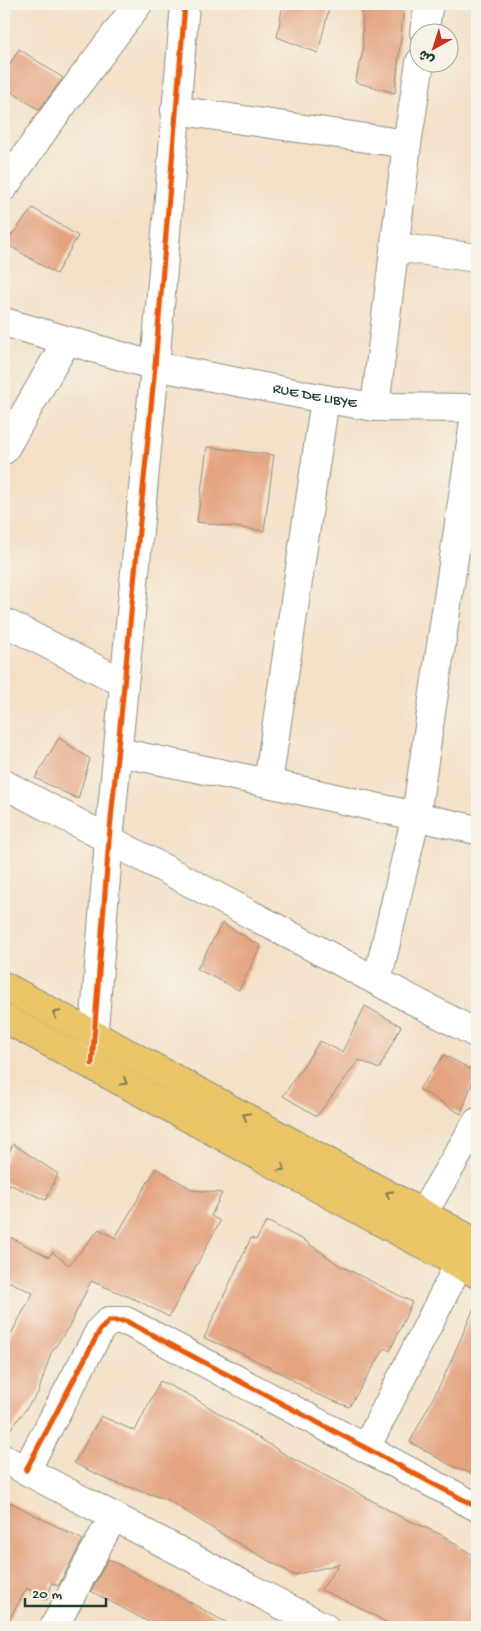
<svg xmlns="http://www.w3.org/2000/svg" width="481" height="1631" viewBox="0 0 481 1631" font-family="'Gochi Hand','Playpen Sans Arabic',sans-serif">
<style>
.building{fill:#e4a37f}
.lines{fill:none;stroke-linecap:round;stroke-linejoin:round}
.minor-casing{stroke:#8a8e7e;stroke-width:30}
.major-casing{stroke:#8a8e7e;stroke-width:30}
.minor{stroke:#fff;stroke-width:28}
.major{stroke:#ebc669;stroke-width:28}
.cycleway-casing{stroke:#f7f3e8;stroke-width:8}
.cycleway{stroke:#e8590c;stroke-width:5}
.oneway{stroke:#7b7b4c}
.labels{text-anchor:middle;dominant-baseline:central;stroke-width:5;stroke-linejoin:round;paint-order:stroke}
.street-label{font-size:15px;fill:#1f3d34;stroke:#f7f3e8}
</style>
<rect width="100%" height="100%" fill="#f7f3e8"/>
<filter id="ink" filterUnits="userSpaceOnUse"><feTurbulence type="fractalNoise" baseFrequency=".02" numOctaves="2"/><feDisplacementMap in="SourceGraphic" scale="10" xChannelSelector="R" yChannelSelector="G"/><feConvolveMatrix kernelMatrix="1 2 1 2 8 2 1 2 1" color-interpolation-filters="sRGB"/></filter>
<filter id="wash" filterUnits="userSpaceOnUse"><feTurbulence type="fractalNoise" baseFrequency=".0096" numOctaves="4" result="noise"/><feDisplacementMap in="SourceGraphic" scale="20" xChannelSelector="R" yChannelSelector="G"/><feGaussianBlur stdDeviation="1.12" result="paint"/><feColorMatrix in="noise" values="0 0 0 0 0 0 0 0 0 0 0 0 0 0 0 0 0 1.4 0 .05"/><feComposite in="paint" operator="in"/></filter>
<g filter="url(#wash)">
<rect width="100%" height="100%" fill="#f4e0c7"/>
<g id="blocks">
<!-- building -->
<g class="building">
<polygon points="283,4 330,4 318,53 277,37"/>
<polygon points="362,5 404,7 395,93 355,82 363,51"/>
<polygon points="19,49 63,78 39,110 4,87 4,74"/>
<polygon points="33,208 78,236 56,274 5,243"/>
<polygon points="207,447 274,455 264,531 197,522"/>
<polygon points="59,738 90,759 78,799 35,778"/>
<polygon points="222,923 261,946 239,990 197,969"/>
<polygon points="365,1006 401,1026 379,1069 359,1060 317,1116 283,1096 320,1041 342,1052"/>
<polygon points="444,1055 476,1072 461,1114 419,1089"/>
<polygon points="13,1144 58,1174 46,1200 4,1182 4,1164"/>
<polygon points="156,1168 193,1190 222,1193 211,1216 220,1221 169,1317 139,1301 91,1281 70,1325 51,1353 38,1393 4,1438 4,1347 33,1293 4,1279 4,1234 49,1257 52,1252 69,1265 99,1229 115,1238"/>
<polygon points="267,1221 305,1241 339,1265 412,1302 390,1351 385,1348 349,1407 316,1394 279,1372 239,1352 204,1338 251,1238 256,1240"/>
<polygon points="477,1301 477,1476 450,1465 410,1442 444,1377"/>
<polygon points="160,1381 191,1396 293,1459 353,1490 399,1516 442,1535 477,1558 477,1627 395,1627 353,1604 321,1590 339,1564 294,1575 220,1533 168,1500 111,1481 74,1463 101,1416 135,1431"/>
<polygon points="4,1499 83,1540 58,1586 52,1583 47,1600 27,1588 5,1627"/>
<polygon points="108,1559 179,1596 234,1627 158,1627 91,1591"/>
</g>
</g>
</g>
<g filter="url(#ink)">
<use href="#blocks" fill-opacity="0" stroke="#8a8e7e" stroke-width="1"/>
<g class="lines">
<!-- minor casing -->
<g class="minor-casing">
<g id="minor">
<polyline points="424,32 429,4"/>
<polyline points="175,110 407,144"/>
<polyline points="4,187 48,124 138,4"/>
<polyline points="395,247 477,258"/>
<path id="s1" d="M4,322L155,366L325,399L375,407L477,408"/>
<polyline points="375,407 407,144 420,62"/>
<polyline points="4,450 66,342"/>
<polyline points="4,622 124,683"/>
<polyline points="118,752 268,783 477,830"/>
<polyline points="268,783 325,399"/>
<polyline points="4,784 477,1034"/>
<polyline points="377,981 416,815 476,408"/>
<polyline points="92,1055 109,840 155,366 185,4"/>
<polyline points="412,1235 423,1213 477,1122"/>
<polyline points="366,1448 469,1244"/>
<polyline points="4,1459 324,1627"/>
<polyline points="26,1470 100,1330 109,1321 126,1321 477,1507"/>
<polyline points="54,1627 113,1517"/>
</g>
</g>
<!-- major casing -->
<g class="major-casing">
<g id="major">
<polyline points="4,986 477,1243"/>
<polyline points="4,1018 477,1274"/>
</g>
</g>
<!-- minor -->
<use href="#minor" class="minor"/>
<!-- major -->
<use href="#major" class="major"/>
<!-- cycleway casing -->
<g class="cycleway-casing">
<g id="cycleway">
<polyline points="92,1064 109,840 155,366 185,4"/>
<polyline points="26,1470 100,1330 109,1321 126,1321 477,1507"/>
</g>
</g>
<!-- cycleway -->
<use href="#cycleway" class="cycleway"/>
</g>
<!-- one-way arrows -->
<defs><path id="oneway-chevron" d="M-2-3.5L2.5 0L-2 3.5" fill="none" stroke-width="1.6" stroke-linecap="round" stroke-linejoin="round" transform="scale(1.25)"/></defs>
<g class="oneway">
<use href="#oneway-chevron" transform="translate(56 1014) rotate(-152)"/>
<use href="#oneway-chevron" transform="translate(124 1082) rotate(29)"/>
<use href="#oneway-chevron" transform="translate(246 1116) rotate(-152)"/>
<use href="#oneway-chevron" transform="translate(282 1168) rotate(29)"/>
<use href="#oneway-chevron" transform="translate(389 1194) rotate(-152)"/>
</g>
</g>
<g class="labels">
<!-- street labels -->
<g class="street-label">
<text stroke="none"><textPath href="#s1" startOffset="320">RUE DE LIBYE</textPath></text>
</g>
</g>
<!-- margin -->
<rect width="481" height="1631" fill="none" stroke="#f7f3e8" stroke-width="20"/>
<!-- north arrow -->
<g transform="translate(434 48) rotate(219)"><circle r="24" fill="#f7f3e8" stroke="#a1aaa0"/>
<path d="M0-4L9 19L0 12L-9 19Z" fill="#c8321e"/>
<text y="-8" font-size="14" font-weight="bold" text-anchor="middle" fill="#1f3d34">ش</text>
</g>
<!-- scale -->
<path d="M25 1598v8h81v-8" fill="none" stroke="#1f3d34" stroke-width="2.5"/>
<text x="32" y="1598" font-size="15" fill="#1f3d34" stroke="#f7f3e8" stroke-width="4" paint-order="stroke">20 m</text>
</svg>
